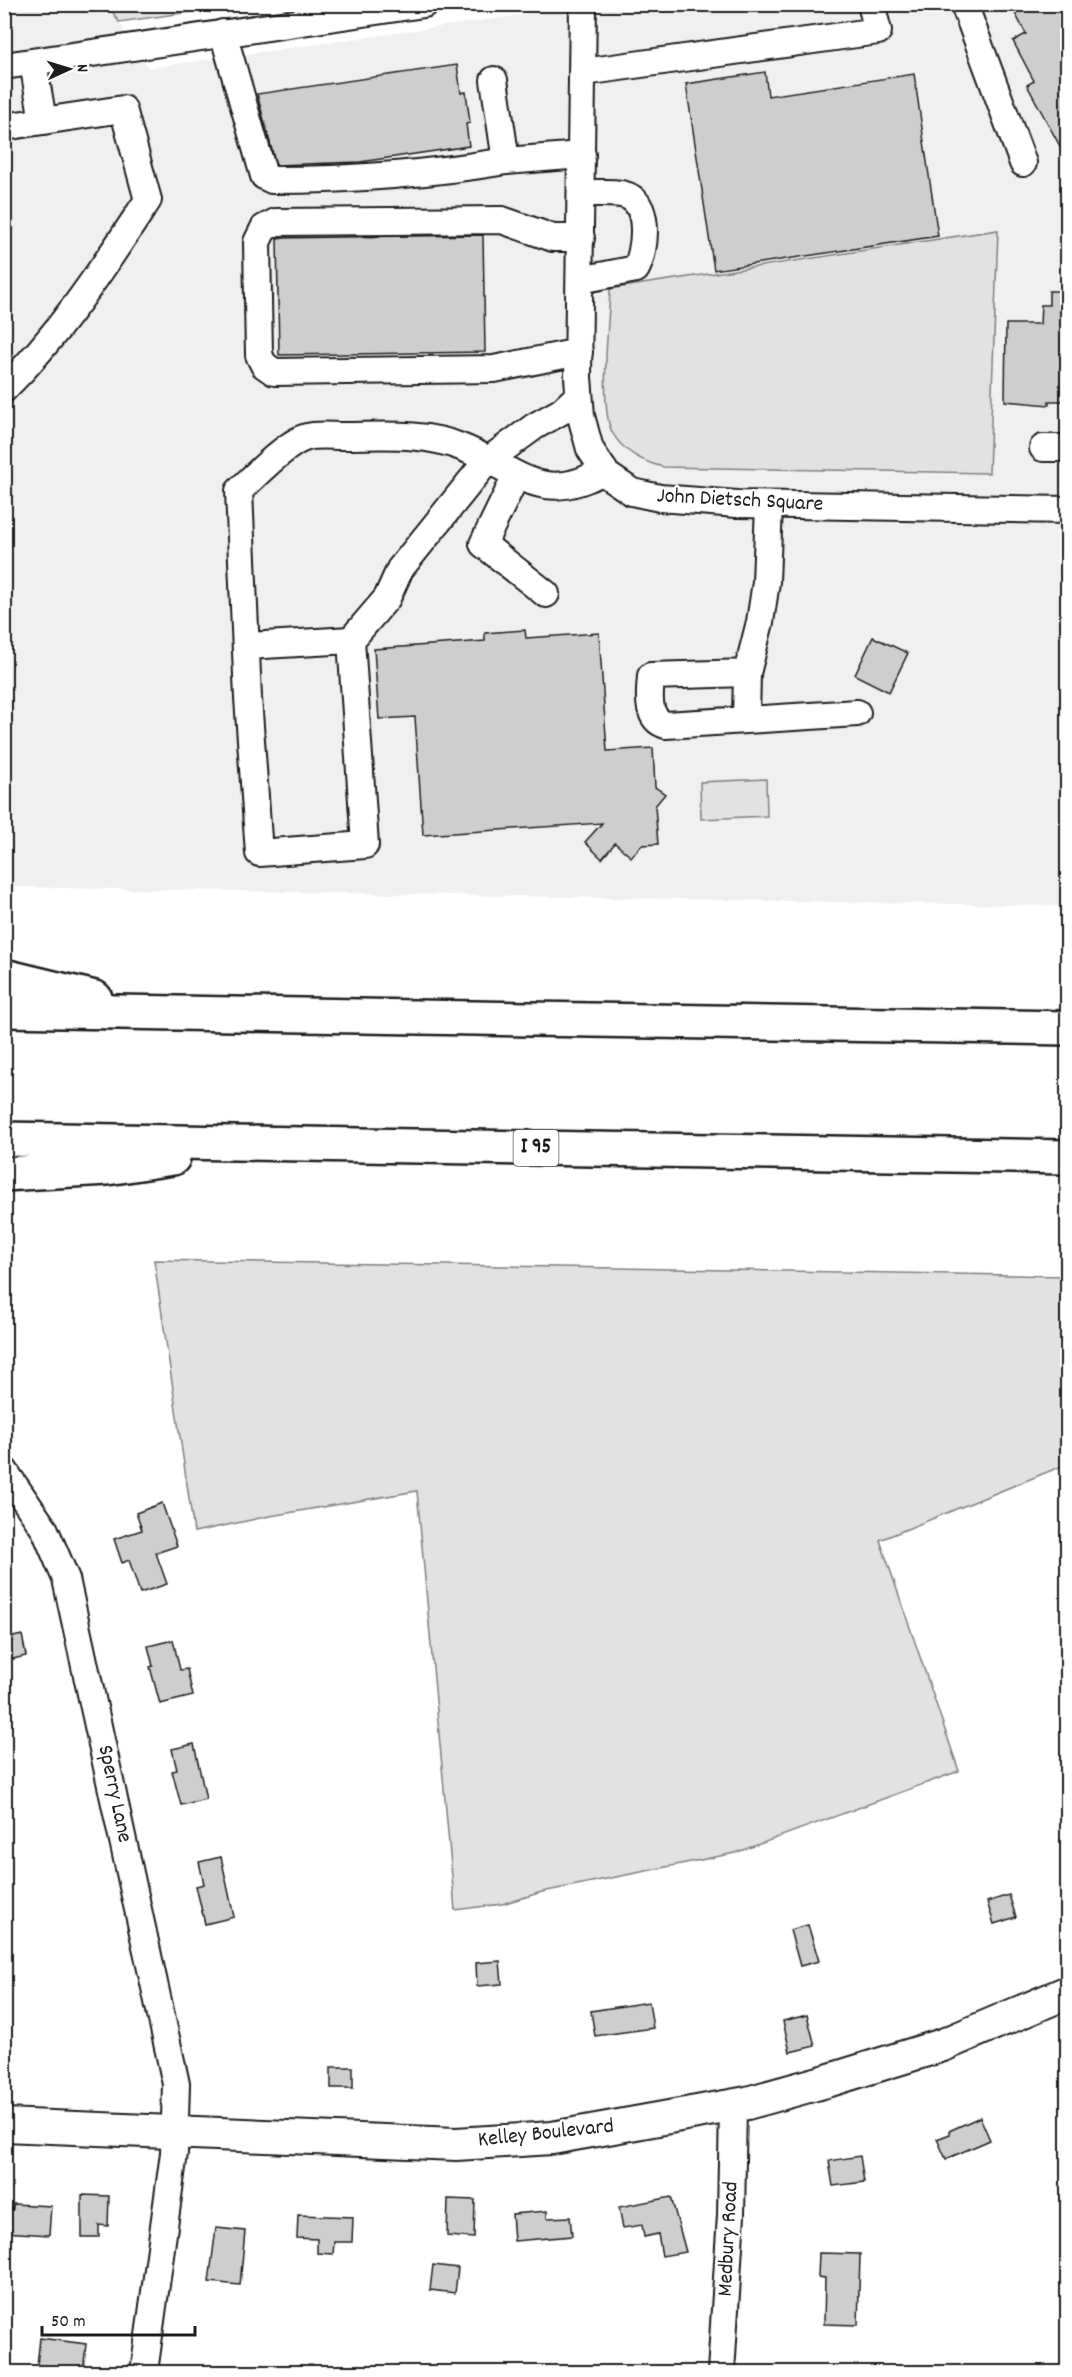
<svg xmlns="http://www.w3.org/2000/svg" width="1072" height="2377" viewBox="0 0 1072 2377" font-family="Dekko,sans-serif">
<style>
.built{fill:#f0f0f0}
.green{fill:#e2e2e2;stroke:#7f7f7f;stroke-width:1.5}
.building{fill:#cecece;stroke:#1c1c1c;stroke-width:1.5}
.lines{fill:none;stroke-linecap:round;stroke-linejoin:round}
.minor-casing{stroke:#1c1c1c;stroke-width:30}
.major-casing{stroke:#1c1c1c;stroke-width:36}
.highway-casing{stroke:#1c1c1c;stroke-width:38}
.minor{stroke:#fff;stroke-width:26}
.major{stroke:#fff;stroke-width:32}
.highway{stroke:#fff;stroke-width:33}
.labels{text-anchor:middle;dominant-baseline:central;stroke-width:4.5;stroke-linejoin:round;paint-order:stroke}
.shield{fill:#fff;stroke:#606060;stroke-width:1.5}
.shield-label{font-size:21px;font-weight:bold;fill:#1c1c1c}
.street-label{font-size:22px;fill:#1c1c1c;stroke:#fff}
</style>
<rect width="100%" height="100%" fill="#fff"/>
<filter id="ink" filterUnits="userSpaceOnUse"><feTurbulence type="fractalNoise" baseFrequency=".0167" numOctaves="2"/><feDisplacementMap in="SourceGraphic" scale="12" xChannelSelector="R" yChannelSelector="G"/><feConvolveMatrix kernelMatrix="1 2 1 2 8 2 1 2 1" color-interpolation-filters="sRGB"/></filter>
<g filter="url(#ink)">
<!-- built -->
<polygon class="built" points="5,5 108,5 148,68 571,8 571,5 1067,5 1067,906 5,887"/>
<!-- green -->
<g class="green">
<polygon points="108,5 241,5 119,22"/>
<path d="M998,230L989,473L664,467C644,463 622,451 612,432C599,405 609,322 610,289Z"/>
<polygon points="766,779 767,816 701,819 700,782"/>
<polygon points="154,1260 1067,1276 1067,1464 880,1540 959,1771 735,1853 542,1892 502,1904 455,1910 417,1491 270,1516 194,1532"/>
</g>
<!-- building -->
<g class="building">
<polygon points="1031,4 1068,4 1068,161 1027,85 1034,81 1013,41 1026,34 1015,13"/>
<polygon points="457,65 461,93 466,92 470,123 466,124 469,146 360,162 276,165 257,94"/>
<polygon points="765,72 768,96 914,74 938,236 714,270 686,84"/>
<polygon points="483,235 485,352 279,355 277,238"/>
<polygon points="1049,291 1068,291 1068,401 1049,401 1049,405 1005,401 1006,324 1040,324 1041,305 1049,305"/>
<polygon points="525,630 526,638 599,633 607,751 653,748 655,787 665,794 655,806 658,844 642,845 631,857 615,843 602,859 585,842 602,823 423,835 415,717 379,719 374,649 485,641 485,633"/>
<polygon points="873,637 908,653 889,692 855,675"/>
<polygon points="162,1503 177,1546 156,1553 167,1584 140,1593 129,1560 122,1563 114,1539 142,1530 136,1513"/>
<polygon points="22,1635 26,1656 4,1661 4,1639"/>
<polygon points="173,1640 180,1670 187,1669 193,1696 160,1704 150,1667 153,1666 148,1646"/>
<polygon points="194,1744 206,1799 181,1805 172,1771 177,1770 172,1749"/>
<polygon points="221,1857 234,1917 205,1924 196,1886 204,1884 199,1862"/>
<polygon points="1009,1895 1016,1917 994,1924 987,1902"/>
<polygon points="808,1925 819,1961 800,1966 790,1930"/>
<polygon points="500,1961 502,1984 477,1986 476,1963"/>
<polygon points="649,2002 653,2028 595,2036 591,2011"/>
<polygon points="807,2015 815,2046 790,2052 783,2021"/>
<rect x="331" y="2067" width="22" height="21"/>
<polygon points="980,2117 990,2140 946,2159 937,2139 950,2134 949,2131"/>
<polygon points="860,2156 864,2182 833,2186 829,2161"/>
<polygon points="82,2195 109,2196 108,2226 99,2225 99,2237 82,2237"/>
<polygon points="671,2197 686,2252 662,2256 658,2234 644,2237 642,2225 623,2228 619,2207"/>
<polygon points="448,2199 475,2200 474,2238 447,2236"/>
<polygon points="13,2204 51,2206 49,2235 4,2232 4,2208 13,2209"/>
<polygon points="547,2211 547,2218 570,2217 572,2236 514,2241 512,2214"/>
<polygon points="298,2215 353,2217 352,2242 334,2242 333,2254 317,2253 317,2239 297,2238"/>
<polygon points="216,2228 245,2231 240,2285 209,2282"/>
<polygon points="819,2253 860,2254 858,2325 824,2324 825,2278 818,2277"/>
<polygon points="433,2265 458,2268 455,2293 430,2290"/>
<polygon points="40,2338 86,2344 83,2373 57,2373 58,2368 37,2365"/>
</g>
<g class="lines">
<!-- minor casing -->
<g class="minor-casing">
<g id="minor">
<polyline points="583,4 578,377 581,416 590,449 607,475 632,492 660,498 737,504 1068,510"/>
<polyline points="964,4 1023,163"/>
<path d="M223,33L264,176L272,180C351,180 429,174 506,161"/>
<polyline points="4,66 424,4"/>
<polyline points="584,72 878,31 871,4"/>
<polyline points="494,80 506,161 582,155"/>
<polyline points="4,127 43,121"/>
<path d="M580,280L636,269C645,252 651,206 628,196C616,191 595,194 582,193"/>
<polyline points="579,352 494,369 274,372 264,365 259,355 257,242 264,228 276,222 502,220 553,238 581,238"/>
<path d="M4,389C61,333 104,266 148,200L123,109L43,121L33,62"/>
<path d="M579,395L562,411L535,426L487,461L400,569L387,598L351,640L365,845L259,853L248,698L239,491C253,477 289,441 307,437C318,434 332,436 343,436C383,436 423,432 461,447C516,468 541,508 604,470"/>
<polyline points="1043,448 1068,448"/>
<polyline points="516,476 483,544 546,594"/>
<path d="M769,505L766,582L760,622L747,673L651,676C650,692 645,719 666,725L857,713"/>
<polyline points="246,646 351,640"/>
<polyline points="746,718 747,673"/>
<polyline points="4,1470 45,1530 66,1579 176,2084 174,2153 144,2372"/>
<polyline points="721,2372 731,2215 733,2106"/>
</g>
</g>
<!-- major casing -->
<g class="major-casing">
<polyline id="major" points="4,2125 456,2144 552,2138 747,2103 830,2080 943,2045 1068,1992"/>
</g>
<!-- highway casing -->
<g class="highway-casing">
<g id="highway">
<polyline points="4,976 95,998"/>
<polyline points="4,1010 1068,1028"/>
<polyline points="4,1139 1068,1157"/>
<polyline points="4,1174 107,1168 173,1158"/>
</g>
</g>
<!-- minor -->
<use href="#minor" class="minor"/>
<!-- major -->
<use href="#major" class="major"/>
<!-- highway -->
<use href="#highway" class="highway"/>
</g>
</g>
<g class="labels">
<!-- shield labels -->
<rect class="shield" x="513.5" y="1130" width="45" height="36" rx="4.5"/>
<g class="shield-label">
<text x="536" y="1148">I 95</text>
</g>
<!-- street labels -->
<g class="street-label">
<text transform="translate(740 501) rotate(3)">John Dietsch Square</text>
<text transform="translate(114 1794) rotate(78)">Sperry Lane</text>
<text transform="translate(546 2134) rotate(-6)">Kelley Boulevard</text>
<text transform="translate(729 2239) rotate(-87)">Medbury Road</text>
</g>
</g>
<!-- margin -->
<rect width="1072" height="2377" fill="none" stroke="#fff" stroke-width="24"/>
<rect x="12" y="12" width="1048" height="2353" fill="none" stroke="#1c1c1c" stroke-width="2" filter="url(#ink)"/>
<!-- north arrow -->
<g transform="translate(69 69) rotate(86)" stroke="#ffffff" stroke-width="4.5" paint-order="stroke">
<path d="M0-4.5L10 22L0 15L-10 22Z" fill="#1c1c1c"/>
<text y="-9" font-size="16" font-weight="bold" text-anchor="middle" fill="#1c1c1c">N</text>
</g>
<!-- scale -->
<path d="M42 2326v9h153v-9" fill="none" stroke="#1c1c1c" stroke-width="3"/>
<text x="51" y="2326" font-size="18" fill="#1c1c1c" stroke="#ffffff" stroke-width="4.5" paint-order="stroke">50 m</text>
</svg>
